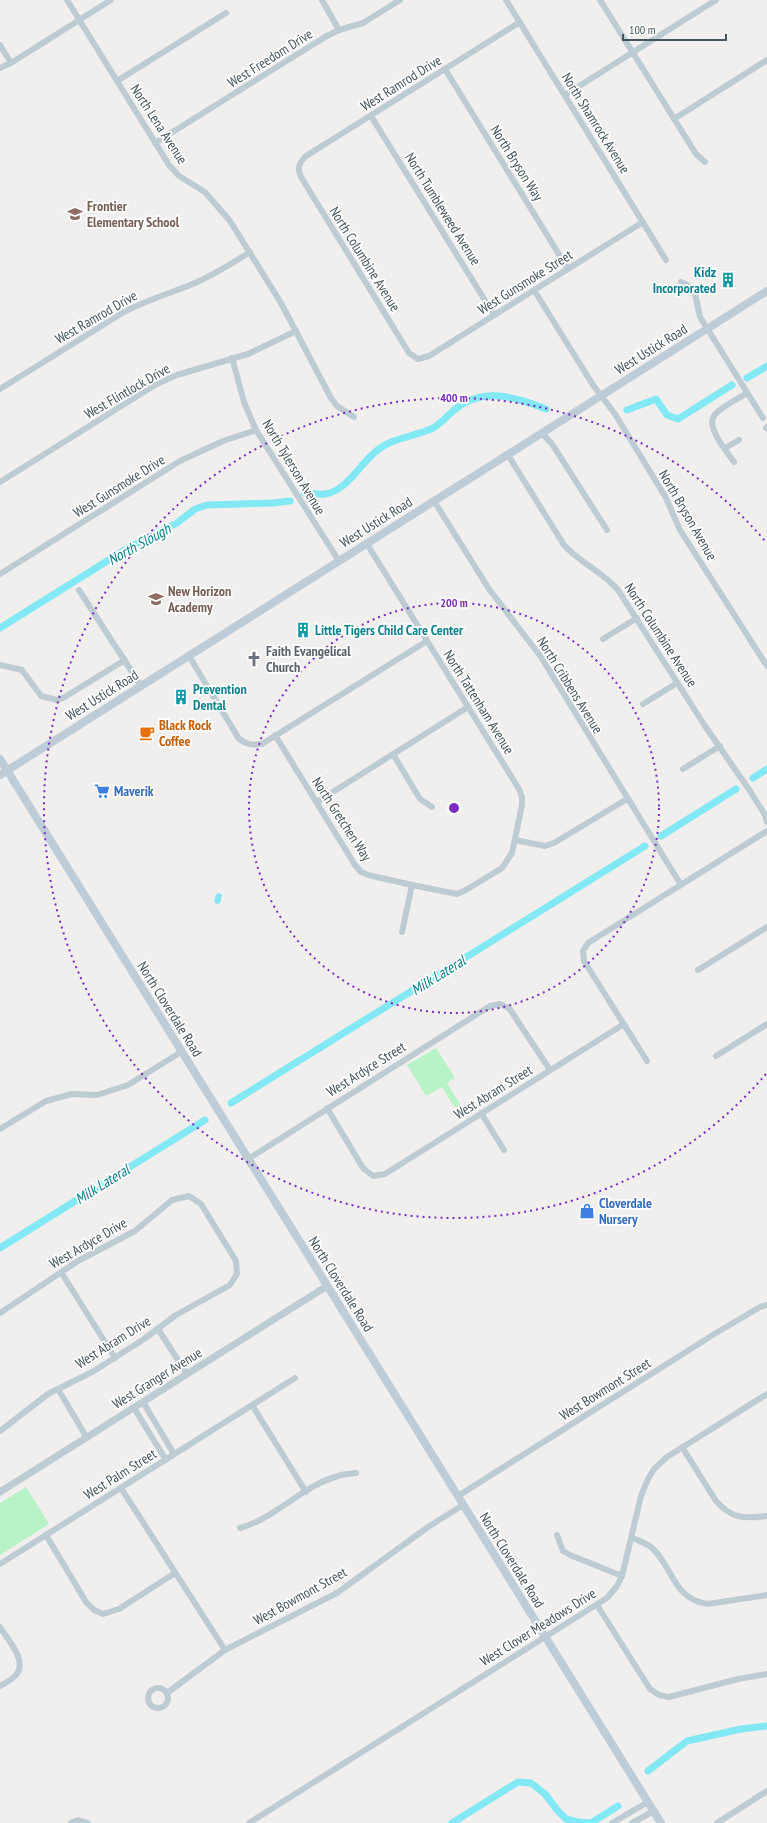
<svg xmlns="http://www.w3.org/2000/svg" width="767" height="1823" viewBox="0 0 767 1823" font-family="'PT Sans Narrow',sans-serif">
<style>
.green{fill:#b8f3c8}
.water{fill:#81e8f4}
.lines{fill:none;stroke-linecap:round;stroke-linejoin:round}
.canal{stroke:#81e8f4;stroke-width:7}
.minor{stroke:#bdcbd2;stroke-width:6}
.tertiary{stroke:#bdcbd2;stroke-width:7}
.secondary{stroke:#bdccd7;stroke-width:8}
.ring{fill:none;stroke:#7b2cbf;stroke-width:2;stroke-dasharray:2 4}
.labels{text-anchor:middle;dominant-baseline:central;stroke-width:3.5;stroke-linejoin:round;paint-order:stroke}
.street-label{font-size:14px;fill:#44545d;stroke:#fff}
.education-label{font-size:14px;font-weight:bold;fill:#785e54;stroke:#fff;text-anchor:start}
.culture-label{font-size:14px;font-weight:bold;fill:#0d838f;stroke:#fff;text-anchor:start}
.worship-label{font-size:14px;font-weight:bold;fill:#5b616d;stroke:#fff;text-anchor:start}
.food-label{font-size:14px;font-weight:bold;fill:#c56008;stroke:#fff;text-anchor:start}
.shop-label{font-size:14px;font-weight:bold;fill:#366cbe;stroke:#fff;text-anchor:start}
.water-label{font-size:15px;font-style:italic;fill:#047e8c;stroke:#fff}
.centre{fill:#7b2cbf;stroke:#fff;stroke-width:2}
.ring-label{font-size:12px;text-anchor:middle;font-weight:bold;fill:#7b2cbf;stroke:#fff;stroke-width:3.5;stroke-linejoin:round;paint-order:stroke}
</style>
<rect width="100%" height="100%" fill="#f1eeee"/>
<!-- green -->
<g class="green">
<polygon points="436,1048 455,1078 447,1083 466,1114 461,1118 442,1087 426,1096 407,1065"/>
<polygon points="26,1487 49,1524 0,1555 0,1503"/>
</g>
<!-- water -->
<polygon class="water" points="219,893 222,895 220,903 217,904 214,902 216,894"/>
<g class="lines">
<!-- canal -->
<g class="canal">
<polyline points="747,378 767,366"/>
<polyline points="627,410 656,399 667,415 678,419 732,385"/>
<path d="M304,493C310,493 318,495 325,494C345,492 359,466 373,454C391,437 410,438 431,429C441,424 446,417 454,410C484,386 514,397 546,409"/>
<polyline points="0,628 128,548 177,523 195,509 207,505 272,503 290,501"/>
<polyline points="753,778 767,769"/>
<polyline points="661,836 736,789"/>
<polyline points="231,1103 645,846"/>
<polyline points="0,1248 205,1120"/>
<polyline points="648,1771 687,1741 741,1729 767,1726"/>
<polyline points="452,1823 518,1782 531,1783 545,1794 558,1811 566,1819 578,1822 591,1823 618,1806"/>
</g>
<!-- minor -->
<g class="minor">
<polyline points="67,0 169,165 179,176 205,192 230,221 281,303 331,398 337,406 354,417"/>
<polyline points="322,0 339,30"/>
<polyline points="506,0 666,260"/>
<polyline points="600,0 696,154 705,162"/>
<path d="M520,22L306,156C299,163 297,168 301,177L409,353L418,359L429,356L643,222"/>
<polyline points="0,45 11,63"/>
<polyline points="0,68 11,63 111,0"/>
<polyline points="445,69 568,269"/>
<polyline points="117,81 226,13"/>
<polyline points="565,95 716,0"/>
<polyline points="371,116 494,315"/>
<polyline points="674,119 767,60"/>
<polyline points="155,143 325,37 339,30 363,23 400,0"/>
<polyline points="681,282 691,287 695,294 700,317 763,418"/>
<polyline points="534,290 593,385 615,414 666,498 680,530 767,666"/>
<polyline points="232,358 244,402 256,430 339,561"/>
<path d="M0,389L124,312C145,301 168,294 190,285C211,277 231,264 250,252"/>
<polyline points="766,428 767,427"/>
<polyline points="542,433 552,444 607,530"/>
<polyline points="725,448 739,440"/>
<path d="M508,455L564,545C580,563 603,572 618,590L705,726L750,791L765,815L767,822"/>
<path d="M734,462C727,452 706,427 714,416C719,408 738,399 747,393"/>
<polyline points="0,482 155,385 177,375 248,354 296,331"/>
<polyline points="434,501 489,589 541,657 681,885"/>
<polyline points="367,544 519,789 522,797 522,805 512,853 502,868 466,890 457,894 412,885"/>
<polyline points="0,574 180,461 223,441 256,430"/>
<polyline points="79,590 141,686"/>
<polyline points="603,639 637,618"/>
<path d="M189,656L239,739C247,745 252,745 262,744L427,641"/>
<polyline points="0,665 22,670 41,696 57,700 63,698 125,660"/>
<polyline points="643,704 677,683"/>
<polyline points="275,735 355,865 361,872 368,875 412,885 402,932"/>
<polyline points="393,754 420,799 432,807"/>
<polyline points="683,769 720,746"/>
<polyline points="317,802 468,707"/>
<polyline points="515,840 545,846 554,843 627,799"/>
<polyline points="698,970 767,927"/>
<polyline points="716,1056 767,1024"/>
<polyline points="647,1061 584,961 583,951 588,943 767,831"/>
<polyline points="327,1108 363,1168 373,1176 385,1174 624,1024"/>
<polyline points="481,1113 504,1150"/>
<polyline points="0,1129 46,1101 72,1094 97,1095 128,1085 181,1052"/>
<polyline points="248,1159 490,1006 500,1004 509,1008 550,1070"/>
<polyline points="61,1272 115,1358"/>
<polyline points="0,1313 78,1261 135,1231 172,1200 189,1196 201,1204 236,1261 237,1274 230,1285 176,1315 144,1339 94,1371 48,1394 0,1431"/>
<polyline points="158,1329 187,1374"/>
<polyline points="58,1389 87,1438"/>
<polyline points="143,1402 174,1454"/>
<polyline points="252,1405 306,1492"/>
<polyline points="134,1408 166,1460"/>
<path d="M682,1447L716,1501C732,1519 744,1519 767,1516"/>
<polyline points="121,1488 225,1650"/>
<polyline points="458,1496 716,1333 760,1307 767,1305"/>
<path d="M240,1528C276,1518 302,1486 338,1476C343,1474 350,1474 356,1473"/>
<polyline points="46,1535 86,1602 94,1610 103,1614 119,1609 175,1573"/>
<polyline points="557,1535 563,1551 570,1555 622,1576"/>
<path d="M631,1538C639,1540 645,1543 651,1547C674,1567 672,1599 708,1604L767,1595"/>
<polyline points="0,1564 295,1378"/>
<polyline points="597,1605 650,1689 659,1695 669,1697 738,1679 767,1674"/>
<path d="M0,1627C8,1640 28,1661 16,1675C12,1680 5,1683 0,1686"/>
<circle cx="158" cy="1698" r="10"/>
<polyline points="167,1693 225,1650 337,1593 428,1527 463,1505"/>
<polyline points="71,1823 78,1820 88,1823"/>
<polyline points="249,1823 607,1598 617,1586 622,1576 641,1496 648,1479 654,1469 667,1457 767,1394"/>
<polyline points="612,1823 648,1802"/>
<polyline points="632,1823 654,1811"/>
<polyline points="717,1823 767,1791"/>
</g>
<!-- tertiary -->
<polyline class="tertiary" points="0,1492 327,1286"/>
<!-- secondary -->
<g class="secondary">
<polyline points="0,759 661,1823"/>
<polyline points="0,775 767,291"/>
</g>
</g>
<!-- distance rings -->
<g class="ring">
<circle cx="454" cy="808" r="205"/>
<path d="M766 1074A410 410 0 1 1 766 542"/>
</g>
<!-- icons -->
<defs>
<g id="school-bare" transform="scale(1.2)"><path d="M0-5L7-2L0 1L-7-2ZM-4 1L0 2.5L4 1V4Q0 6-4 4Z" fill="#8d6e63" stroke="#fff" stroke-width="2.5" paint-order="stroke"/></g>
<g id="building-bare" transform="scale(1.2)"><path d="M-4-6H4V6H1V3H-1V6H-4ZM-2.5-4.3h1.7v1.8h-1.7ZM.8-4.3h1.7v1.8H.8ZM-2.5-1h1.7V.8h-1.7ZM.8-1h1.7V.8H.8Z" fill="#0f9aa8" stroke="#fff" stroke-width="2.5" paint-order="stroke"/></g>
<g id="church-bare" transform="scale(1.2)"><path d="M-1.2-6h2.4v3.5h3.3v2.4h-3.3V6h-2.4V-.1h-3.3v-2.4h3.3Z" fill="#6b7280" stroke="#fff" stroke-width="2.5" paint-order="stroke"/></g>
<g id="cafe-bare" transform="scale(1.2)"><path d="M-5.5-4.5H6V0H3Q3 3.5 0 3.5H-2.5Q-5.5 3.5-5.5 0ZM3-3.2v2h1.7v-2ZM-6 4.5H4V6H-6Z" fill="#e8710a" stroke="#fff" stroke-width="2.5" paint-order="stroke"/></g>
<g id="supermarket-bare" transform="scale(1.2)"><path d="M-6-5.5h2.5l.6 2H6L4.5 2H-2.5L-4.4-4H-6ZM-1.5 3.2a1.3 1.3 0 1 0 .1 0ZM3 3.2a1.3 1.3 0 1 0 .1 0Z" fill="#3f7fe0" stroke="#fff" stroke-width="2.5" paint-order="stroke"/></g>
<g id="shop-bare" transform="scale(1.2)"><path d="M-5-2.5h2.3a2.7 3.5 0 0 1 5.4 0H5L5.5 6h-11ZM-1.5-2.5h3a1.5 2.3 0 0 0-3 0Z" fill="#3f7fe0" stroke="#fff" stroke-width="2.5" paint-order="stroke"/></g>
</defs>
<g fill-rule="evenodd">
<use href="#school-bare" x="75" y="214"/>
<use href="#building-bare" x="728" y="280"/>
<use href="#school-bare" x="156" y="599"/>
<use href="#building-bare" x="303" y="630"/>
<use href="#church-bare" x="254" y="659"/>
<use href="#building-bare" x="181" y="697"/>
<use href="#cafe-bare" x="147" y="733"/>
<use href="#supermarket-bare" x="102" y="791"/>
<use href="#shop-bare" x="587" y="1211"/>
</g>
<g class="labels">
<!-- street labels -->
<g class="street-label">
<text transform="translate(270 58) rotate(-32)">West Freedom Drive</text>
<text transform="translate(401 83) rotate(-32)">West Ramrod Drive</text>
<text transform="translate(596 123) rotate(58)">North Shamrock Avenue</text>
<text transform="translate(159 124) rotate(57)">North Lena Avenue</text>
<text transform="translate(517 163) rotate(58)">North Bryson Way</text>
<text transform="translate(443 209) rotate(58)">North Tumbleweed Avenue</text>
<text transform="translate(365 259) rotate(58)">North Columbine Avenue</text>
<text transform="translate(525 282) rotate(-32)">West Gunsmoke Street</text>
<text transform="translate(96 317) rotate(-30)">West Ramrod Drive</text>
<text transform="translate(651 349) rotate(-32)">West Ustick Road</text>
<text transform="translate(127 391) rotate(-30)">West Flintlock Drive</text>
<text transform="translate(294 467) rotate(59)">North Tylerson Avenue</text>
<text transform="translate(119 486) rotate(-32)">West Gunsmoke Drive</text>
<text transform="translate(688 515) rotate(60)">North Bryson Avenue</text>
<text transform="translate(376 522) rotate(-32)">West Ustick Road</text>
<text transform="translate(661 635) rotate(57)">North Columbine Avenue</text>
<text transform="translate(570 685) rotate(58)">North Cribbens Avenue</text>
<text transform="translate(102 695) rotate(-32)">West Ustick Road</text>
<text transform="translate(479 702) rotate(58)">North Tattenham Avenue</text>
<text transform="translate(342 819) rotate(57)">North Gretchen Way</text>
<text transform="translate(170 1009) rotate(58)">North Cloverdale Road</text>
<text transform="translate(366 1069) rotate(-32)">West Ardyce Street</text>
<text transform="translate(493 1092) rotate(-32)">West Abram Street</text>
<text transform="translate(88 1243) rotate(-30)">West Ardyce Drive</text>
<text transform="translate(341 1284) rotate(58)">North Cloverdale Road</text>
<text transform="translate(113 1342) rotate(-32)">West Abram Drive</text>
<text transform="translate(157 1378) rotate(-32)">West Granger Avenue</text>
<text transform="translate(605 1389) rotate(-32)">West Bowmont Street</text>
<text transform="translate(120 1474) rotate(-32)">West Palm Street</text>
<text transform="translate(512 1560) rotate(58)">North Cloverdale Road</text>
<text transform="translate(300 1596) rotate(-29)">West Bowmont Street</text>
<text transform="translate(538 1627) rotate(-32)">West Clover Meadows Drive</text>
</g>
<!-- education labels -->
<g class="education-label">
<text x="87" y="206">Frontier<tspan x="87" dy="16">Elementary School</tspan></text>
<text x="168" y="591">New Horizon<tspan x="168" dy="16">Academy</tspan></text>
</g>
<!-- culture labels -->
<g class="culture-label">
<text x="716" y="272" text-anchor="end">Kidz<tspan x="716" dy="16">Incorporated</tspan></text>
<text x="315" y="630">Little Tigers Child Care Center</text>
<text x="193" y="689">Prevention<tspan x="193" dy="16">Dental</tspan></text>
</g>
<!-- worship labels -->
<g class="worship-label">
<text x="266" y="651">Faith Evangelical<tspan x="266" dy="16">Church</tspan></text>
</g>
<!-- food labels -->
<g class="food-label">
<text x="159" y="725">Black Rock<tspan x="159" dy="16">Coffee</tspan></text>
</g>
<!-- shop labels -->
<g class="shop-label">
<text x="114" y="791">Maverik</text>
<text x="599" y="1203">Cloverdale<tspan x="599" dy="16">Nursery</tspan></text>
</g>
<!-- water labels -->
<g class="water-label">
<text transform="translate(139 544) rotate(-29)">North Slough</text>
<text transform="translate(438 975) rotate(-32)">Milk Lateral</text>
<text transform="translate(102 1184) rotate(-32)">Milk Lateral</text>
</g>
</g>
<circle cx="454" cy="808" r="6" class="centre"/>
<g class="ring-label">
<text x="454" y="402">400 m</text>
<text x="454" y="607">200 m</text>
</g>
<!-- scale -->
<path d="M623 34v6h103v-6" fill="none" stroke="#44545d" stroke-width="2"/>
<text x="629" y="34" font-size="12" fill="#44545d" stroke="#ffffff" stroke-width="3" paint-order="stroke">100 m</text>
</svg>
